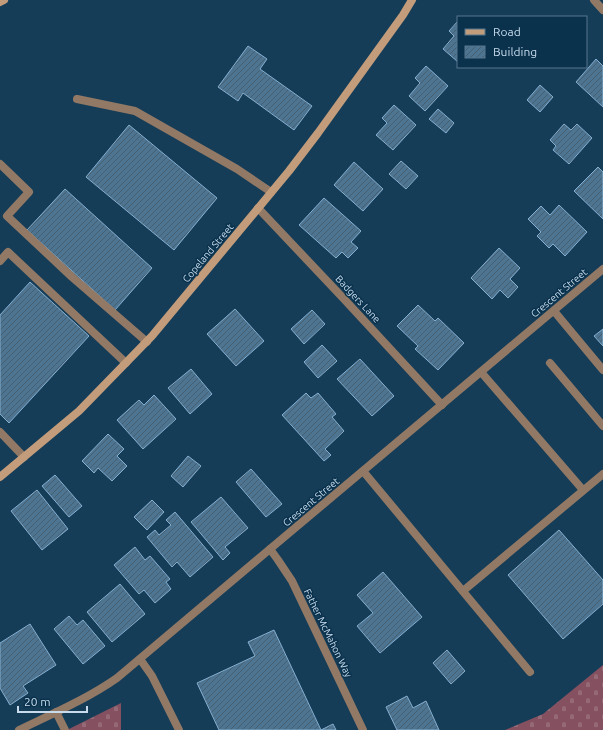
<svg xmlns="http://www.w3.org/2000/svg" width="603" height="730" viewBox="0 0 603 730" font-family="Ubuntu,sans-serif">
<style>
.cemetery{fill:url(#cemetery-stones)}
.building{fill:url(#building-hatch);stroke:#86afcf}
.lines{fill:none;stroke-linecap:round;stroke-linejoin:round}
.lane{stroke:#927965;stroke-width:8}
.street{stroke:#927965;stroke-width:8}
.secondary{stroke:#c39d7b;stroke-width:8}
.labels{text-anchor:middle;dominant-baseline:central;stroke-width:3;stroke-linejoin:round;paint-order:stroke}
.street-label{font-size:10px;fill:#c7dbec;stroke:#0a324d}
</style>
<defs>
<pattern id="cemetery-stones" width="16" height="16" patternUnits="userSpaceOnUse"><rect width="16" height="16" fill="#85505f"/><path d="M2 7V4a2 2 0 0 1 4 0v3zM10 15v-3a2 2 0 0 1 4 0v3z" fill="#956976"/></pattern>
<pattern id="building-hatch" width="6" height="6" patternUnits="userSpaceOnUse"><rect width="6" height="6" fill="#4d7491"/><path d="M-1 1l2-2M0 6l6-6M5 7l2-2" fill="none" stroke="#455e70"/></pattern>
</defs>
<rect width="100%" height="100%" fill="#163d58"/>
<!-- cemetery -->
<g class="cemetery">
<polygon points="603,665 603,730 505,730 543,714"/>
<polygon points="121,703 121,730 67,730"/>
</g>
<!-- building -->
<g class="building">
<polygon points="458,21 458,62 443,49 454,36 449,31"/>
<polygon points="248,46 267,59 260,69 312,106 294,130 243,93 238,101 218,87"/>
<polygon points="596,59 603,66 603,107 576,82"/>
<polygon points="426,66 448,86 425,111 409,96 420,83 415,78"/>
<polygon points="540,85 553,97 540,112 527,100"/>
<polygon points="394,105 416,125 393,150 376,135 387,123 382,118"/>
<polygon points="438,109 454,123 446,133 429,119"/>
<polygon points="564,124 571,130 577,124 592,138 569,164 553,150 556,146 550,140"/>
<polygon points="129,125 217,198 174,250 86,177"/>
<polygon points="401,161 418,176 406,189 389,174"/>
<polygon points="354,162 383,189 363,211 334,185"/>
<polygon points="598,167 603,172 603,219 574,191"/>
<polygon points="65,189 152,268 115,310 27,230"/>
<polygon points="324,198 361,231 351,242 358,248 348,258 342,252 336,258 299,225"/>
<polygon points="559,205 587,232 565,256 553,244 549,248 537,236 541,232 528,219 541,206 550,215"/>
<polygon points="499,248 520,268 510,279 518,287 508,298 500,290 492,299 471,278"/>
<polygon points="30,282 89,336 9,423 0,414 0,315"/>
<polygon points="418,305 435,321 438,318 464,343 438,370 415,349 418,346 397,326"/>
<polygon points="235,309 264,341 236,366 207,334"/>
<polygon points="312,310 325,324 304,344 291,329"/>
<polygon points="603,329 603,346 594,336"/>
<polygon points="322,345 337,361 318,378 304,362"/>
<polygon points="360,359 394,396 372,416 337,379"/>
<polygon points="191,369 212,394 190,414 168,388"/>
<polygon points="306,393 311,398 318,393 336,414 332,417 344,431 325,449 331,455 324,461 282,415"/>
<polygon points="154,395 176,419 143,449 117,420 139,400 144,405"/>
<polygon points="108,434 124,449 117,456 127,466 112,481 98,468 94,473 82,461"/>
<polygon points="188,456 201,466 183,487 171,476"/>
<polygon points="251,469 282,504 266,517 236,482"/>
<polygon points="55,475 82,506 69,517 42,486"/>
<polygon points="37,490 68,529 42,550 11,511"/>
<polygon points="221,497 248,528 225,547 230,553 223,560 191,522"/>
<polygon points="152,500 164,512 147,530 134,517"/>
<polygon points="175,512 213,557 190,577 177,562 172,567 147,537 155,530 159,535 171,525 166,520"/>
<polygon points="559,530 603,580 603,604 563,639 508,575"/>
<polygon points="135,547 145,560 150,556 170,579 166,582 171,589 155,603 144,590 139,594 114,565"/>
<polygon points="383,572 422,617 380,653 357,626 373,613 357,595"/>
<polygon points="120,584 145,614 112,642 87,612"/>
<polygon points="69,616 77,625 83,620 105,646 83,664 54,629"/>
<polygon points="30,624 56,665 23,686 28,693 10,705 0,688 0,643"/>
<polygon points="274,630 321,730 333,724 336,730 219,730 197,683 255,656 248,642"/>
<polygon points="447,650 465,671 451,684 433,663"/>
<polygon points="407,696 413,708 426,701 439,730 397,730 386,707"/>
</g>
<g class="lines">
<!-- lane -->
<g class="lane">
<polyline points="77,99 135,111 237,169 271,192"/>
<polyline points="0,164 29,192 7,216 72,277 147,342"/>
<polyline points="0,261 8,252 126,363"/>
<polyline points="554,311 603,370"/>
<polyline points="550,363 603,426"/>
<polyline points="481,372 583,490"/>
<polyline points="0,432 24,457"/>
<polyline points="363,471 530,672"/>
<polyline points="463,591 603,474"/>
<polyline points="140,659 152,676 179,730"/>
<polyline points="56,712 65,730"/>
</g>
<!-- street -->
<g class="street">
<polyline points="594,0 603,10"/>
<polyline points="258,208 344,299 442,405"/>
<polyline points="270,549 278,560 292,581 363,730"/>
<path d="M19,730C52,714 87,699 117,678L270,549L603,269"/>
</g>
<!-- secondary -->
<g class="secondary">
<polyline points="0,2 4,0"/>
<polyline points="0,477 79,411 152,336 289,171 318,133 403,15 412,0"/>
</g>
</g>
<g class="labels">
<!-- street labels -->
<g class="street-label">
<text transform="translate(208 253) rotate(-50)">Copeland Street</text>
<text transform="translate(559 293) rotate(-40)">Crescent Street</text>
<text transform="translate(358 299) rotate(47)">Badgers Lane</text>
<text transform="translate(311 502) rotate(-40)">Crescent Street</text>
<text transform="translate(328 633) rotate(64)">Father McMahon Way</text>
</g>
</g>
<!-- legend -->
<rect x="457" y="16" width="130" height="52" fill="#0a324d" stroke="#56768d"/>
<rect x="465" y="29" width="20" height="6" fill="#c39d7b" stroke="#56768d"/>
<text x="493" y="36" font-size="12" fill="#c7dbec">Road</text>
<rect x="465" y="46" width="20" height="12" fill="url(#building-hatch)" stroke="#56768d"/>
<text x="493" y="56" font-size="12" fill="#c7dbec">Building</text>
<!-- scale -->
<path d="M18 706v6h69v-6" fill="none" stroke="#c7dbec" stroke-width="2"/>
<text x="24" y="706" font-size="12" fill="#c7dbec" stroke="#0a324d" stroke-width="3" paint-order="stroke">20 m</text>
</svg>
